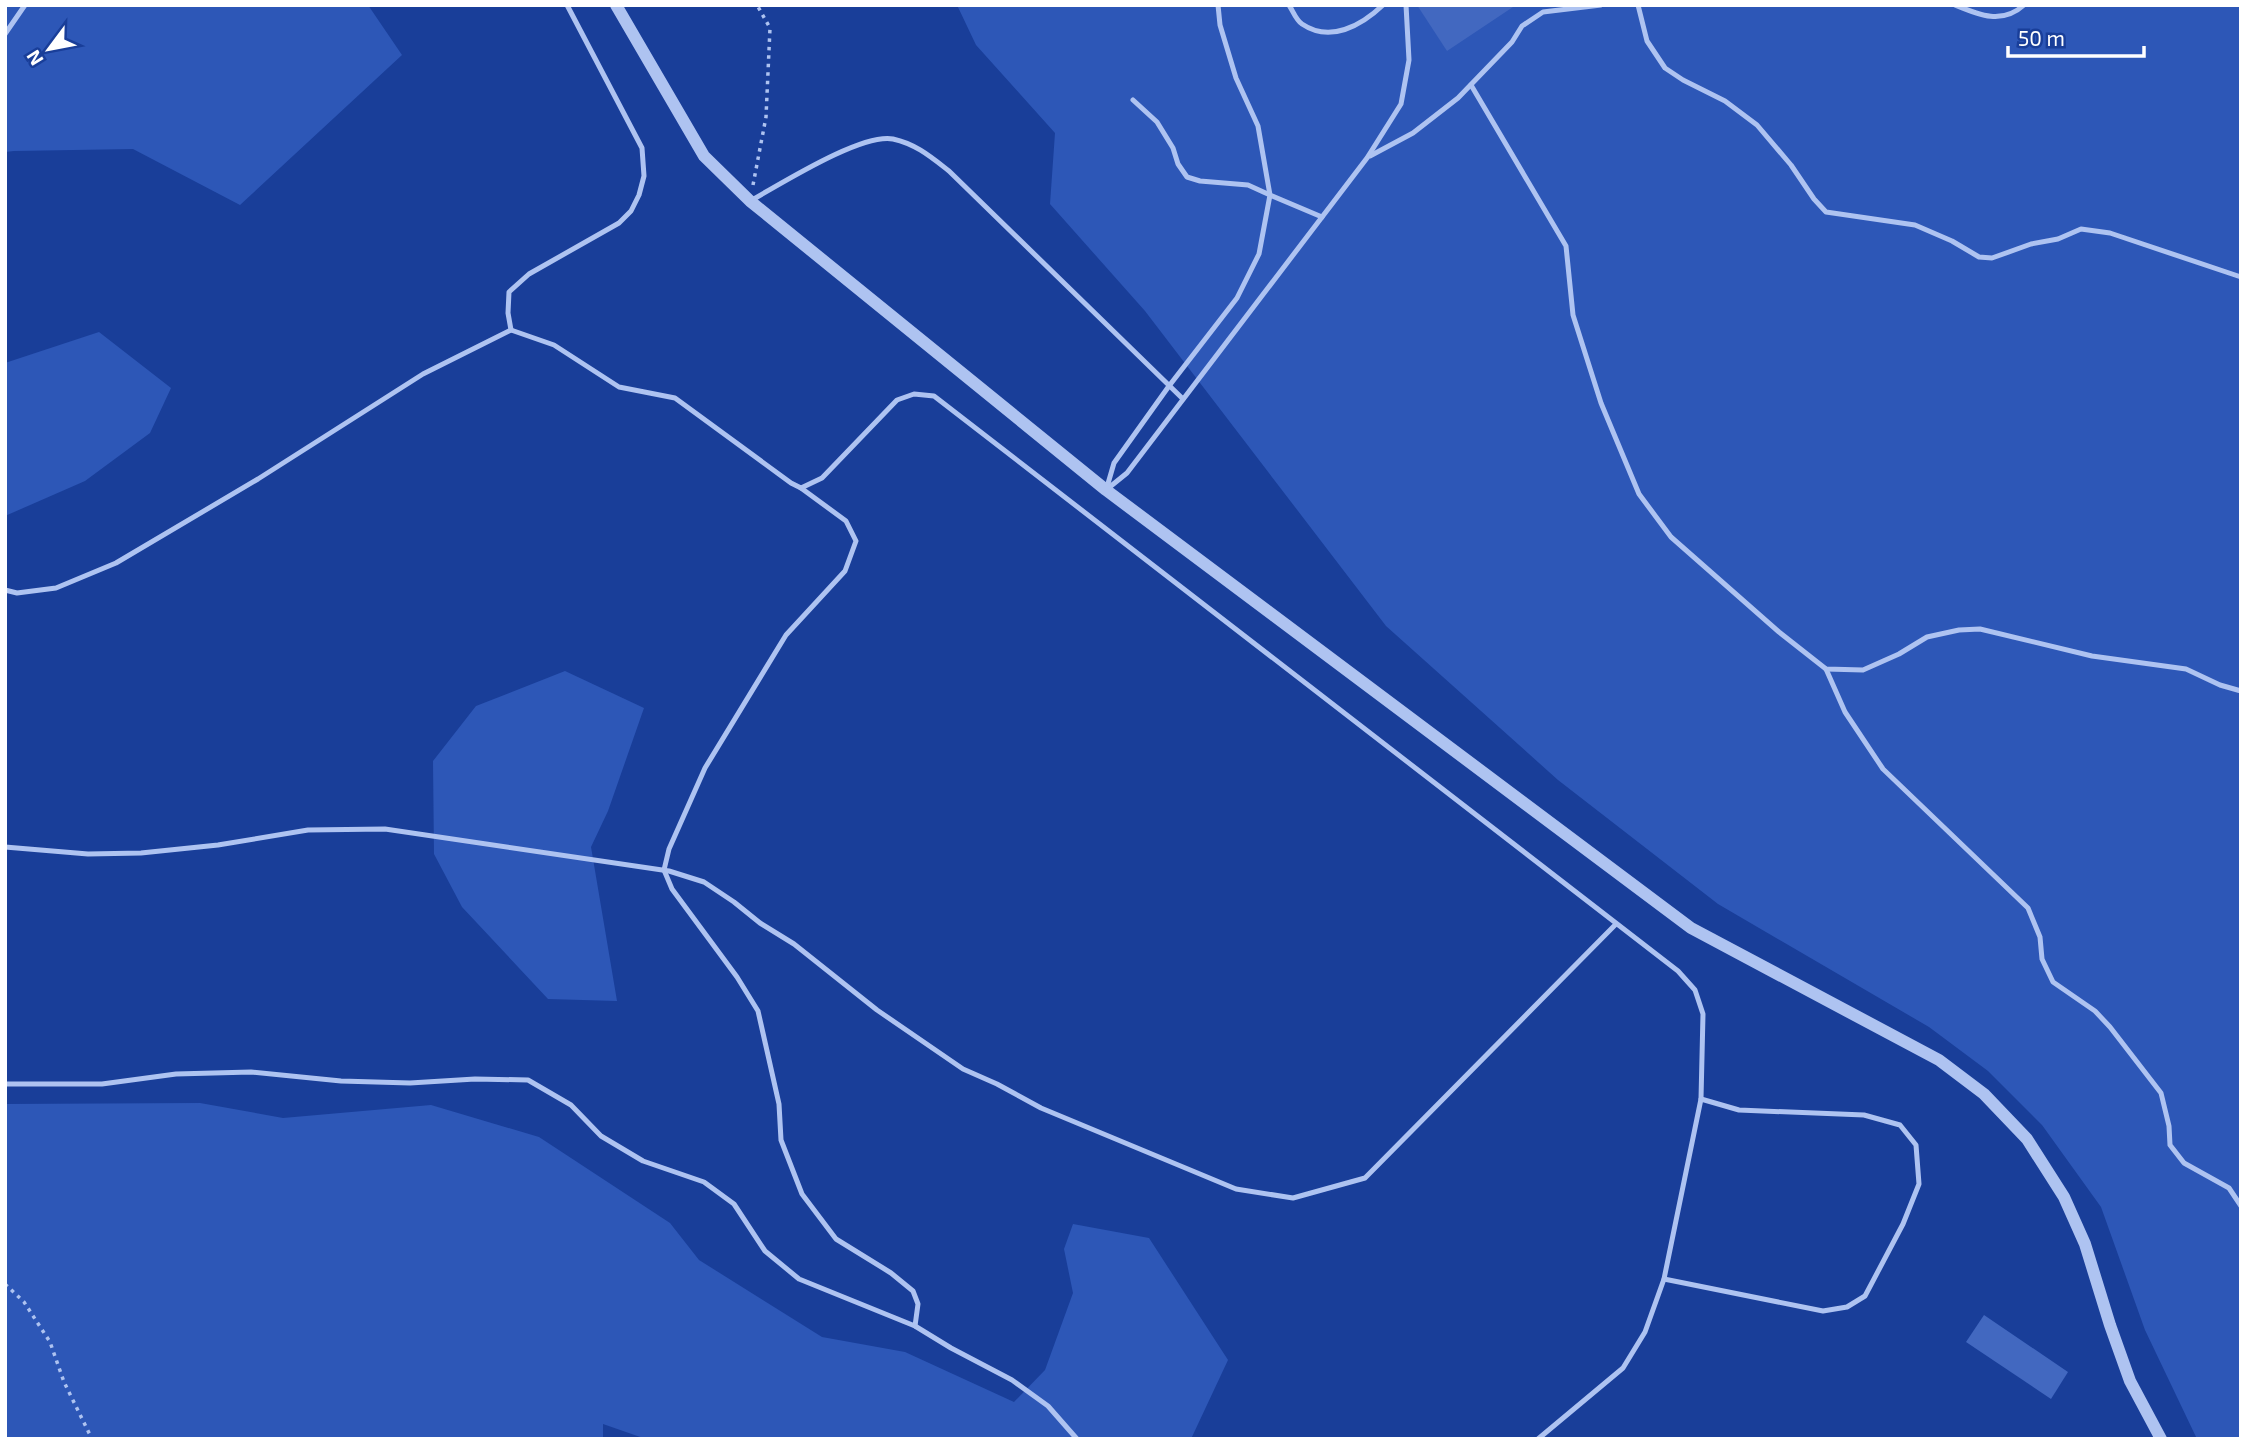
<svg xmlns="http://www.w3.org/2000/svg" width="2246" height="1444" viewBox="0 0 2246 1444" font-family="'Exo 2',sans-serif">
<style>
.green{fill:#2d57b7}
.building{fill:#4268c0}
.lines{fill:none;stroke-linecap:round;stroke-linejoin:round}
.path{stroke:#aec3f1;stroke-width:3.5;stroke-dasharray:3.5 5;stroke-linecap:butt}
.service{stroke:#aec3f1;stroke-width:5}
.tertiary{stroke:#aec3f1;stroke-width:12}
</style>
<rect width="100%" height="100%" fill="#193e99"/>
<!-- green -->
<g class="green">
<polygon points="5,5 368,5 402,55 240,205 133,149 14,151 5,152"/>
<polygon points="957,5 2241,5 2241,1439 2197,1439 2145,1330 2101,1207 2042,1125 1988,1071 1929,1027 1718,904 1558,780 1386,626 1145,311 1050,204 1055,133 976,45"/>
<polygon points="99,332 171,388 150,433 85,481 5,516 5,363"/>
<polygon points="565,671 644,708 608,811 591,847 617,1001 548,999 462,907 434,854 433,761 476,706"/>
<polygon points="200,1103 283,1118 431,1105 539,1137 670,1223 699,1260 822,1337 905,1352 1014,1402 1045,1370 1073,1293 1064,1249 1073,1224 1149,1238 1228,1360 1191,1439 646,1439 603,1424 603,1439 5,1439 5,1104"/>
</g>
<!-- building -->
<g class="building">
<polygon points="1417,5 1516,5 1447,51"/>
<polygon points="1984,1315 2068,1372 2051,1399 1966,1342"/>
</g>
<g class="lines">
<!-- path -->
<g class="path">
<polyline points="753,185 766,117 770,28 757,5"/>
<polyline points="5,1284 24,1302 50,1342 64,1382 92,1439"/>
</g>
<!-- service -->
<g class="service">
<polyline points="1218,5 1220,25 1236,78 1258,126 1270,195 1322,217"/>
<path d="M1289,5C1293,11 1296,20 1302,24C1330,43 1361,26 1383,5"/>
<polyline points="1638,5 1647,41 1665,68 1683,80 1725,101 1757,125 1791,165 1814,199 1826,212 1915,225 1952,241 1979,257 1992,258 2031,244 2058,239 2081,229 2110,233 2241,277"/>
<path d="M1955,5C1979,15 2002,25 2024,5"/>
<polyline points="5,34 25,5"/>
<polyline points="1471,85 1566,246 1573,315 1601,403 1639,494 1671,537 1779,632 1826,669 1863,670 1899,654 1927,637 1959,630 1980,629 2092,656 2186,669 2220,685 2241,691"/>
<polyline points="1370,156 1413,133 1458,98 1512,42 1522,26 1543,12 1601,5"/>
<path d="M750,201C781,184 861,133 893,139C916,144 931,157 949,171L1183,399"/>
<polyline points="511,330 508,313 509,292 529,274 619,223 631,211 639,195 644,176 642,148 567,5"/>
<polyline points="1107,487 1114,463 1169,386 1237,298 1259,254 1270,195 1248,185 1200,181 1187,177 1178,164 1173,148 1157,122 1133,100"/>
<polyline points="801,488 846,521 856,541 845,571 786,635 705,768 669,849 664,870 672,889 737,977 758,1011 779,1104 781,1140 802,1194 836,1239 891,1273 913,1291 918,1304 915,1326"/>
<polyline points="1106,490 1127,473 1367,158 1401,104 1409,60 1406,5"/>
<polyline points="5,590 17,593 56,588 116,563 258,479 423,374 511,330 554,345 619,387 675,398 791,483 801,488 822,478 897,400 914,394 934,396 1678,971 1695,990 1703,1014 1701,1099 1664,1279 1645,1332 1623,1368 1538,1439"/>
<polyline points="1826,669 1845,712 1883,769 2028,908 2040,937 2042,959 2053,982 2095,1011 2110,1027 2161,1093 2169,1126 2170,1145 2184,1163 2229,1188 2241,1206"/>
<polyline points="5,847 88,854 141,853 218,845 308,830 385,829 669,871 704,882 734,902 760,923 794,944 877,1010 963,1069 997,1084 1041,1108 1236,1189 1293,1198 1365,1178 1616,924"/>
<polyline points="5,1084 102,1084 176,1074 251,1072 341,1081 410,1083 475,1079 528,1080 571,1105 601,1136 643,1161 704,1182 734,1204 765,1251 799,1279 915,1326 951,1348 1012,1380 1048,1406 1077,1439"/>
<polyline points="1664,1279 1823,1311 1847,1307 1865,1296 1903,1224 1919,1184 1916,1145 1900,1125 1864,1115 1739,1110 1701,1099"/>
</g>
<!-- tertiary -->
<polyline class="tertiary" points="616,5 704,156 750,201 1106,490 1691,928 1939,1060 1984,1094 2027,1139 2064,1197 2085,1244 2110,1325 2130,1381 2161,1439"/>
</g>
<!-- border -->
<rect width="2246" height="1444" fill="none" stroke="#ffffff" stroke-width="14"/>
<!-- north arrow -->
<g transform="translate(49 49) rotate(238)" stroke="#193e99" stroke-width="5" paint-order="stroke">
<path d="M0-5L12 26L0 18L-12 26Z" fill="#ffffff"/>
<text y="-10" font-size="19" font-weight="bold" text-anchor="middle" fill="#ffffff">N</text>
</g>
<!-- scale -->
<path d="M2008 46v10h136v-10" fill="none" stroke="#ffffff" stroke-width="3.5"/>
<text x="2018" y="46" font-size="21" fill="#ffffff" stroke="#193e99" stroke-width="5" paint-order="stroke">50 m</text>
</svg>
